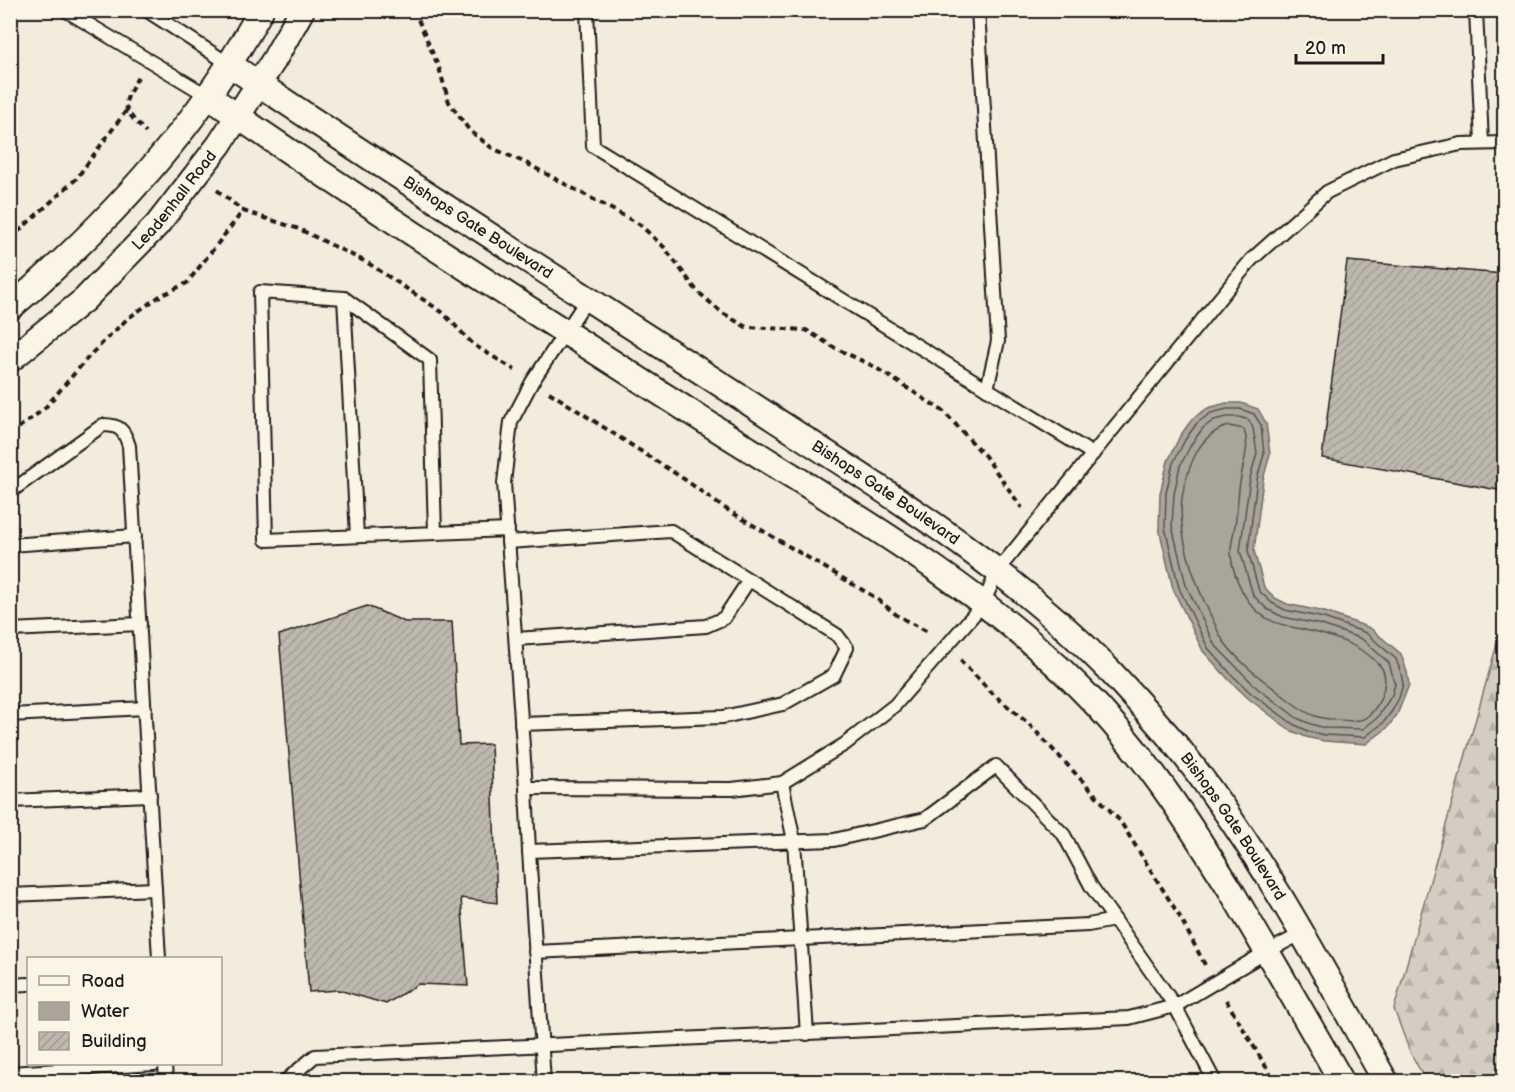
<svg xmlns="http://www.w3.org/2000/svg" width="1515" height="1092" viewBox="0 0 1515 1092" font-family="'Balsamiq Sans',sans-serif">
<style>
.forest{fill:url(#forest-firs);stroke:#78756e;stroke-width:1.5}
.water{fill:#aaa59b;stroke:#716e68;stroke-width:1.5}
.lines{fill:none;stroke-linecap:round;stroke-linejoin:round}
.shore{stroke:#55534f;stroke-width:1.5}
.building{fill:url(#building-hatch);stroke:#1c1c1c;stroke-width:1.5}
.lane-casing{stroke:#1c1c1c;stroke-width:16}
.street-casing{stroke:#1c1c1c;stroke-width:28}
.path{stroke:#1c1c1c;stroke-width:4;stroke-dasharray:6 4.5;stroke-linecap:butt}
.lane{stroke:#fcf5e5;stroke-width:12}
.street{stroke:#fcf5e5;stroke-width:24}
.labels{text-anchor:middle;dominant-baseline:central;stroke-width:5;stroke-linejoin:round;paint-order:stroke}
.street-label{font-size:16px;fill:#1c1c1c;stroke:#fcf5e5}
</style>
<defs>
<pattern id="forest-firs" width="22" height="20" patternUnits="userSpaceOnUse" patternTransform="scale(1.5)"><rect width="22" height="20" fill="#d3cec1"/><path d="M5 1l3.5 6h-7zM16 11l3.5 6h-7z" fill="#b5b0a5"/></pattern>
<pattern id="building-hatch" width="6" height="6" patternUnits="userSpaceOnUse" patternTransform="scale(1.5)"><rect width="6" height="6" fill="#beb9ae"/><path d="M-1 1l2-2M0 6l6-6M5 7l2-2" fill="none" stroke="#a39e95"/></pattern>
</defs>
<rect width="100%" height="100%" fill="#f3ecdd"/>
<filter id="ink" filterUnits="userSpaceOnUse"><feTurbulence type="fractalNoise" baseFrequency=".0167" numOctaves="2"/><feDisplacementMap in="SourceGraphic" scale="12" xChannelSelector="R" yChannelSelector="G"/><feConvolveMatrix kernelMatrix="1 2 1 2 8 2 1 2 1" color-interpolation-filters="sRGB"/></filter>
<g filter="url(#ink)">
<!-- forest -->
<polygon class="forest" points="1504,619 1504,1081 1426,1081 1410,1052 1394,1009"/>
<!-- water -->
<polygon class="water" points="1226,403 1241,403 1258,409 1266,423 1270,454 1263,480 1254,551 1264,587 1275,598 1287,604 1325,612 1370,628 1401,654 1407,672 1409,685 1397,715 1387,728 1366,744 1324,741 1306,737 1290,730 1249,699 1229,680 1203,651 1173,589 1159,528 1160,493 1168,461 1180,436 1193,418 1208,408"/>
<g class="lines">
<!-- shore -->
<g class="shore">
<polygon points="1227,409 1240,409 1254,414 1261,425 1264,454 1257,479 1248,551 1259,591 1272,603 1285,610 1324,618 1366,633 1396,659 1401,673 1403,684 1399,698 1392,711 1383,723 1365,737 1324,735 1308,731 1293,724 1252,694 1233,676 1208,648 1179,588 1165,527 1166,493 1173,463 1185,440 1197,423 1211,413"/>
<polygon points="1227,417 1239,417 1249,420 1253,428 1257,453 1250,478 1240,551 1253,595 1267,609 1283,617 1322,625 1362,639 1389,663 1395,684 1392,695 1377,718 1363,729 1325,728 1311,724 1297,718 1257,688 1214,644 1186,585 1172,526 1174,494 1180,466 1192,443 1203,428 1214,420"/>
<path d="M1229,426L1244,429C1250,448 1244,458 1241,477C1238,490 1238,504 1236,518C1235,528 1232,538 1231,549C1230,568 1242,597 1256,610C1269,623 1283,625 1301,629C1328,635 1363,644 1381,667C1392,682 1377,716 1360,720C1350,722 1324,719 1315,716C1301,711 1292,702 1281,694C1260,678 1240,663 1224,642C1219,635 1216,626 1212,618C1195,584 1175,530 1183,492C1189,465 1199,433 1229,426Z"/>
</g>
</g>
<!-- building -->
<g class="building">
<polygon points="1347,261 1504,274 1504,491 1322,458"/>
<polygon points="367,606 405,622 452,622 459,745 491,744 497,903 461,898 468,986 418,984 386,1004 339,990 309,992 279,635"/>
</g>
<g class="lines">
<!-- lane casing -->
<g class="lane-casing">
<g id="lane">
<polyline points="65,10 208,96"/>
<polyline points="146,10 229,64"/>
<polyline points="587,10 593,146 1093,454"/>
<polyline points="978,10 998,341 987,389"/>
<polyline points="1476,10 1482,143"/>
<polyline points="344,298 357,536"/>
<path d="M10,492L103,425C120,425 124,430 129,446L159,958"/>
<polyline points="435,533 430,360 344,298 260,292 266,540 508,530"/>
<polyline points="508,542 671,531 837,635 847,648 834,675 783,704 723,717 521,724"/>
<polyline points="10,545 135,536"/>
<polyline points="10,630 140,624"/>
<polyline points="516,639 706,626 724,618 749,580"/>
<polyline points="10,715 145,708"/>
<polyline points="782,783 794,841 807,1034"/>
<polyline points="526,788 732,789 782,783 845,744 895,705 983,604 998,570 1251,260 1327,192 1394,159 1461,144 1504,143"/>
<polyline points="10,801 150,795"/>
<polyline points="529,851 834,840 925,819 996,766 1064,835 1091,886 1175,1006 1215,1082"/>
<polyline points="10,895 155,889"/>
<polyline points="535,952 1088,925 1115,920"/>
<polyline points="10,985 28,984"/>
<polyline points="165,1064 166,1082"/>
<polyline points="10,1073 154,1064"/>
<polyline points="284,1082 315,1056 1129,1018 1175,1006 1268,951 1301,934"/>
<polyline points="544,1082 529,851 526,788 504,483 511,422 532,382 588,298"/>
</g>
</g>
<!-- street casing -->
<g class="street-casing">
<g id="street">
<path id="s1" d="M229,64C401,180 577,291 751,404C878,487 1003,561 1110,671C1137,700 1164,729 1188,760C1265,860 1324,972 1386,1082"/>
<path d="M208,96C372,209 541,317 709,424C837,505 971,579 1078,686C1139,746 1185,817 1230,889C1268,953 1305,1017 1342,1082"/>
<path d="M10,308C109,223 199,126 261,10"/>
<path id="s2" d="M10,360L84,300L157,225L219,145L274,60L302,10"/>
</g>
</g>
<!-- path -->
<g class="path">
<polyline points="414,10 439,68 449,102 469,130 492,148 526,163 639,224 664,247 697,291 721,312 746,327 806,330 835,348 873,366 943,411 985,456 1022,508"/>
<path d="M138,77C120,109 122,106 146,133"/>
<polyline points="217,190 243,211"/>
<polyline points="10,239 76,179 126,111"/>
<polyline points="549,392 687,481 721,506 876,598 898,616 930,633"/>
<polyline points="10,434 44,409 91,354 127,319 160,296 187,283 243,211 299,229 368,263 442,312 474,345 515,370"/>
<polyline points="960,660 994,695 1029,724 1120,821 1180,917 1205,965"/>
<polyline points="1226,1000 1275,1082"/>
</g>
<!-- lane -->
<use href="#lane" class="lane"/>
<!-- street -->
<use href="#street" class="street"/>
</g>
</g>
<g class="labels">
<!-- street labels -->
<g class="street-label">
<text stroke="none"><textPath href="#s2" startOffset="230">Leadenhall Road</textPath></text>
<text stroke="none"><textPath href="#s1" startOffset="298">Bishops Gate Boulevard</textPath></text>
<text stroke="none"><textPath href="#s1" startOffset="784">Bishops Gate Boulevard</textPath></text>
<text stroke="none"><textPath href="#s1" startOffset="1270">Bishops Gate Boulevard</textPath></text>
</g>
</g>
<!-- margin -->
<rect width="1515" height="1092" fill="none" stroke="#fcf5e5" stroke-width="36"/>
<rect x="18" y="18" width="1479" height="1056" fill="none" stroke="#1c1c1c" stroke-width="2" filter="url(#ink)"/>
<!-- legend -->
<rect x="27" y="957" width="195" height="108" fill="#fcf5e5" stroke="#a29e95" stroke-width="1.5"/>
<rect x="39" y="976" width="30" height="9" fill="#fcf5e5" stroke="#a29e95" stroke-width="1.5"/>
<text x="81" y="987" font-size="18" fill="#1c1c1c">Road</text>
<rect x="39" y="1002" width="30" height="18" fill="#aaa59b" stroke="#a29e95" stroke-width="1.5"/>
<text x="81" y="1017" font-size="18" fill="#1c1c1c">Water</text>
<rect x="39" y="1032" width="30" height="18" fill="url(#building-hatch)" stroke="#a29e95" stroke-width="1.5"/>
<text x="81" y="1047" font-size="18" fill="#1c1c1c">Building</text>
<!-- scale -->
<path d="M1296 54v9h87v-9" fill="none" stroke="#1c1c1c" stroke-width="3"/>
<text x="1305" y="54" font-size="18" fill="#1c1c1c" stroke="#fcf5e5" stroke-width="4.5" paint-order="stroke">20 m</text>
</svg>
